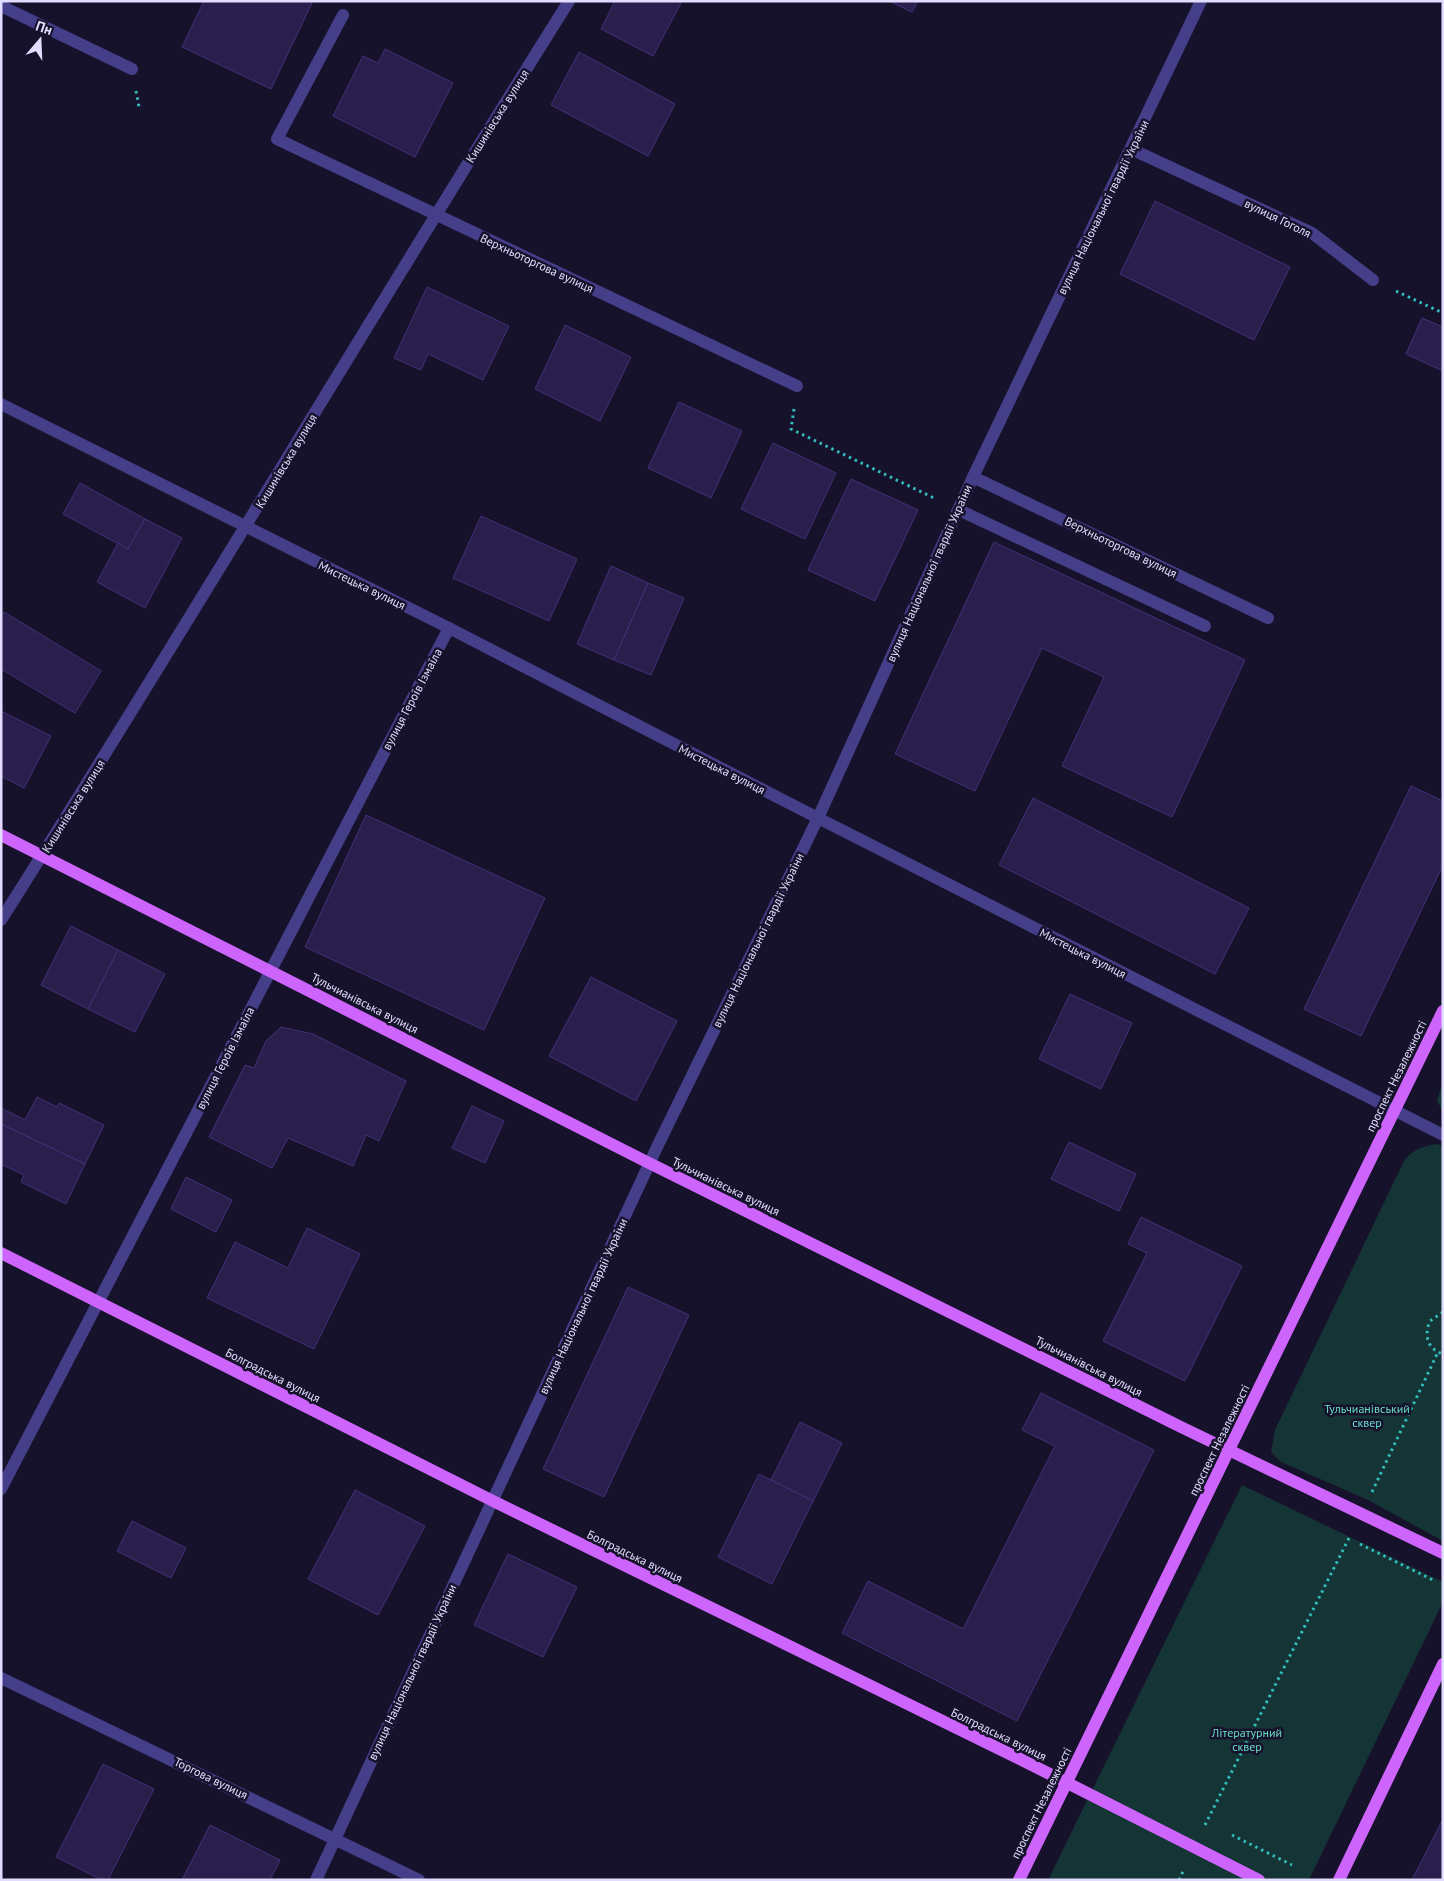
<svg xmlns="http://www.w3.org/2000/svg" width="1444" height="1881" viewBox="0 0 1444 1881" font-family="'PT Sans',sans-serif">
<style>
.green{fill:#153435}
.building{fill:#2a1e4c;stroke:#433077}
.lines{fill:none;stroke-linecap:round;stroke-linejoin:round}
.path{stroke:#33bcbc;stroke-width:3;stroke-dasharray:2.5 4;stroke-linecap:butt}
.minor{stroke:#453e89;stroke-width:12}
.major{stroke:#cd65fd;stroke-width:12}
.labels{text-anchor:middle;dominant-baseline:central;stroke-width:5;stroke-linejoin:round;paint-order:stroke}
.street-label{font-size:12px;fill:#e2dcfe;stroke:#17122b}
.park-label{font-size:12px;fill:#67dfc9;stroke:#17122b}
</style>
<rect width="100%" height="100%" fill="#17122b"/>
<!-- green -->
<g class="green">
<polygon points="1443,1082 1443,1113 1437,1100"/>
<path d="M1437,1144L1443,1146V1541L1368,1500L1281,1462L1271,1452L1275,1430L1403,1163C1411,1150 1422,1146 1437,1144Z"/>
<polygon points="1242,1485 1443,1582 1443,1602 1309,1880 1048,1880"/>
</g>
<!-- building -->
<g class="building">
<polygon points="204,1 308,1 312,3 271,89 182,47"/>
<polygon points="615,1 682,1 653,56 601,29"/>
<polygon points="889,1 918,1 912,12"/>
<polygon points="385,49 453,83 415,157 333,116 363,56 378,63"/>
<polygon points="579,52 675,104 648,156 551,105"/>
<polygon points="1155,201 1290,267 1254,340 1120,274"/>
<polygon points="427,287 509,326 483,380 428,354 421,370 394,358"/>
<polygon points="1422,318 1443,327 1443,371 1406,354"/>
<polygon points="565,325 631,357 600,421 535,389"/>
<polygon points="679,402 742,431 711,498 648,468"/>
<polygon points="773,443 836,473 805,539 741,509"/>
<polygon points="851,479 918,510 875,601 808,570"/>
<polygon points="80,483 145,519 128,549 63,514"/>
<polygon points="481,516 577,559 549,621 453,578"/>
<polygon points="145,519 182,538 145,608 97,582 118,543 128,549"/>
<polygon points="994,542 1245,660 1172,817 1062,766 1104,677 1042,648 975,791 895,754"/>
<polygon points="611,566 648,583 614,660 577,644"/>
<polygon points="648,583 684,598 651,675 614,660"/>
<polygon points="4,612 101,671 75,713 1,669 1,616"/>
<polygon points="1,711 51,736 24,788 1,776"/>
<polygon points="1411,786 1443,801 1443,865 1361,1036 1304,1009"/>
<polygon points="1033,798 1249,908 1215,974 999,865"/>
<polygon points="366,815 545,898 484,1030 305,947"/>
<polygon points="71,926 118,950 88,1009 41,985"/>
<polygon points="118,950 165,974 135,1032 88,1009"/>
<polygon points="591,977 677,1021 636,1101 549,1056"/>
<polygon points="1070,994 1132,1023 1101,1089 1039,1059"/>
<polygon points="281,1027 313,1034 406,1081 379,1141 366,1135 353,1166 288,1138 272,1168 209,1137 245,1065 254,1068 266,1041"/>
<polygon points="37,1097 57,1107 59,1103 104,1125 85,1164 1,1124 1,1108 25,1120"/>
<polygon points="472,1106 504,1121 485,1163 452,1148"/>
<polygon points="1,1124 85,1164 66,1204 21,1182 24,1175 1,1164"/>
<polygon points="1069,1142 1136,1174 1119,1211 1051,1179"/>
<polygon points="186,1177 232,1200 216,1232 171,1209"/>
<polygon points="1141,1217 1242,1266 1185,1381 1103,1341 1147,1253 1128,1244"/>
<polygon points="307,1228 360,1254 314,1349 207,1298 235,1242 288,1268"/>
<polygon points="628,1287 689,1315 604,1497 543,1469"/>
<polygon points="1041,1393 1154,1450 1017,1721 842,1633 868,1581 963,1629 1055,1446 1022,1430"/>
<polygon points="800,1422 842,1443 813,1501 771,1480"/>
<polygon points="759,1474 813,1501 772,1584 718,1557"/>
<polygon points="355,1490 425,1526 378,1615 308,1579"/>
<polygon points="132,1521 186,1548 171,1578 117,1551"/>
<polygon points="508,1554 577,1587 543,1657 474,1625"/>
<polygon points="103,1764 154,1789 108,1880 102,1880 56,1857"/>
<polygon points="1443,1819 1443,1880 1412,1880"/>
<polygon points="210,1825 280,1860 270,1880 182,1880"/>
</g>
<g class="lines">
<!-- path -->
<g class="path">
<polyline points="136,91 139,107"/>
<polyline points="1396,291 1443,313"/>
<polyline points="794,409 791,429 936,499"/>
<path d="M1443,1312L1430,1321C1424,1335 1427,1349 1443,1354"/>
<polyline points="1372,1492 1438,1352"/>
<polyline points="1360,1544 1433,1580"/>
<polyline points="1205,1825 1350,1536"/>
<polyline points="1232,1835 1292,1865"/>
<polyline points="1179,1880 1184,1869"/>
</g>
<!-- minor -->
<g class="minor">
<polyline points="1,6 132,69"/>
<polyline points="343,15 277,139 797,386"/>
<polyline points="1131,149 1312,233 1373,280"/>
<polyline points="1,404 449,628 818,818 1443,1135"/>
<polyline points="973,477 1268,618"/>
<polyline points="959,510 1205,626"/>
<path d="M1,920C194,616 377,306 569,1"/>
<polyline points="1,1489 449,628"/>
<polyline points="1,1678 419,1880"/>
<polyline points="316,1880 658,1145 818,818 973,477 1201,1"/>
</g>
<!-- major -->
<g class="major">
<polyline points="1,835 649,1163 1183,1428 1443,1553"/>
<polyline points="1,1253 493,1501 1020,1759 1259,1880"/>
<polyline points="1019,1880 1443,1011"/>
<polyline points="1339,1880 1443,1664"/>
</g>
</g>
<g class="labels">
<!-- street labels -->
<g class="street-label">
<text transform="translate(497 116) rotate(-58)">Кишинівська вулиця</text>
<text transform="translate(1103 207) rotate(-64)">вулиця Національної гвардії України</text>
<text transform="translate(1278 218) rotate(26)">вулиця Гоголя</text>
<text transform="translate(537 263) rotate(25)">Верхньоторгова вулиця</text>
<text transform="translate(286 461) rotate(-59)">Кишинівська вулиця</text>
<text transform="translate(1121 547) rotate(26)">Верхньоторгова вулиця</text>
<text transform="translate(929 573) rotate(-66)">вулиця Національної гвардії України</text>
<text transform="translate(362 585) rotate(26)">Мистецька вулиця</text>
<text transform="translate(412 699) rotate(-62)">вулиця Героїв Ізмаїла</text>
<text transform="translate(722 769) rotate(27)">Мистецька вулиця</text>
<text transform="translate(73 806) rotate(-58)">Кишинівська вулиця</text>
<text transform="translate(758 940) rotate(-64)">вулиця Національної гвардії України</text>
<text transform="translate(1083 953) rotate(27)">Мистецька вулиця</text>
<text transform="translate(365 1003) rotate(27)">Тульчианівська вулиця</text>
<text transform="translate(225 1058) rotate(-63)">вулиця Героїв Ізмаїла</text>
<text transform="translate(1396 1076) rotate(-64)">проспект Незалежності</text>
<text transform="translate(726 1186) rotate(26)">Тульчианівська вулиця</text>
<text transform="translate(583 1306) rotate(-65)">вулиця Національної гвардії України</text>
<text transform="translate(1089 1366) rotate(27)">Тульчианівська вулиця</text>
<text transform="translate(273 1375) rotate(27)">Болградська вулиця</text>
<text transform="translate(1219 1440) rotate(-64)">проспект Незалежності</text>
<text transform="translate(635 1556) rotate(26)">Болградська вулиця</text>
<text transform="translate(412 1672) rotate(-65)">вулиця Національної гвардії України</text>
<text transform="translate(999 1734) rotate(26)">Болградська вулиця</text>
<text transform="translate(211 1778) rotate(26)">Торгова вулиця</text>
<text transform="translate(1041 1803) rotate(-64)">проспект Незалежності</text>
</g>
<!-- park labels -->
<g class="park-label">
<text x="1367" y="1408">Тульчианівський<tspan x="1367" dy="14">сквер</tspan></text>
<text x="1247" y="1732">Літературний<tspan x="1247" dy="14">сквер</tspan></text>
</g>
</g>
<!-- border -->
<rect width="1444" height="1881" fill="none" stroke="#e2dcfe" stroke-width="5"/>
<!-- north arrow -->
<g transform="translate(40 40) rotate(19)" stroke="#17122b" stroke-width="4" paint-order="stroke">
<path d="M0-4L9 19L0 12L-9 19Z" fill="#e2dcfe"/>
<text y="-8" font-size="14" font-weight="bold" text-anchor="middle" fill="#e2dcfe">Пн</text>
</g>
</svg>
